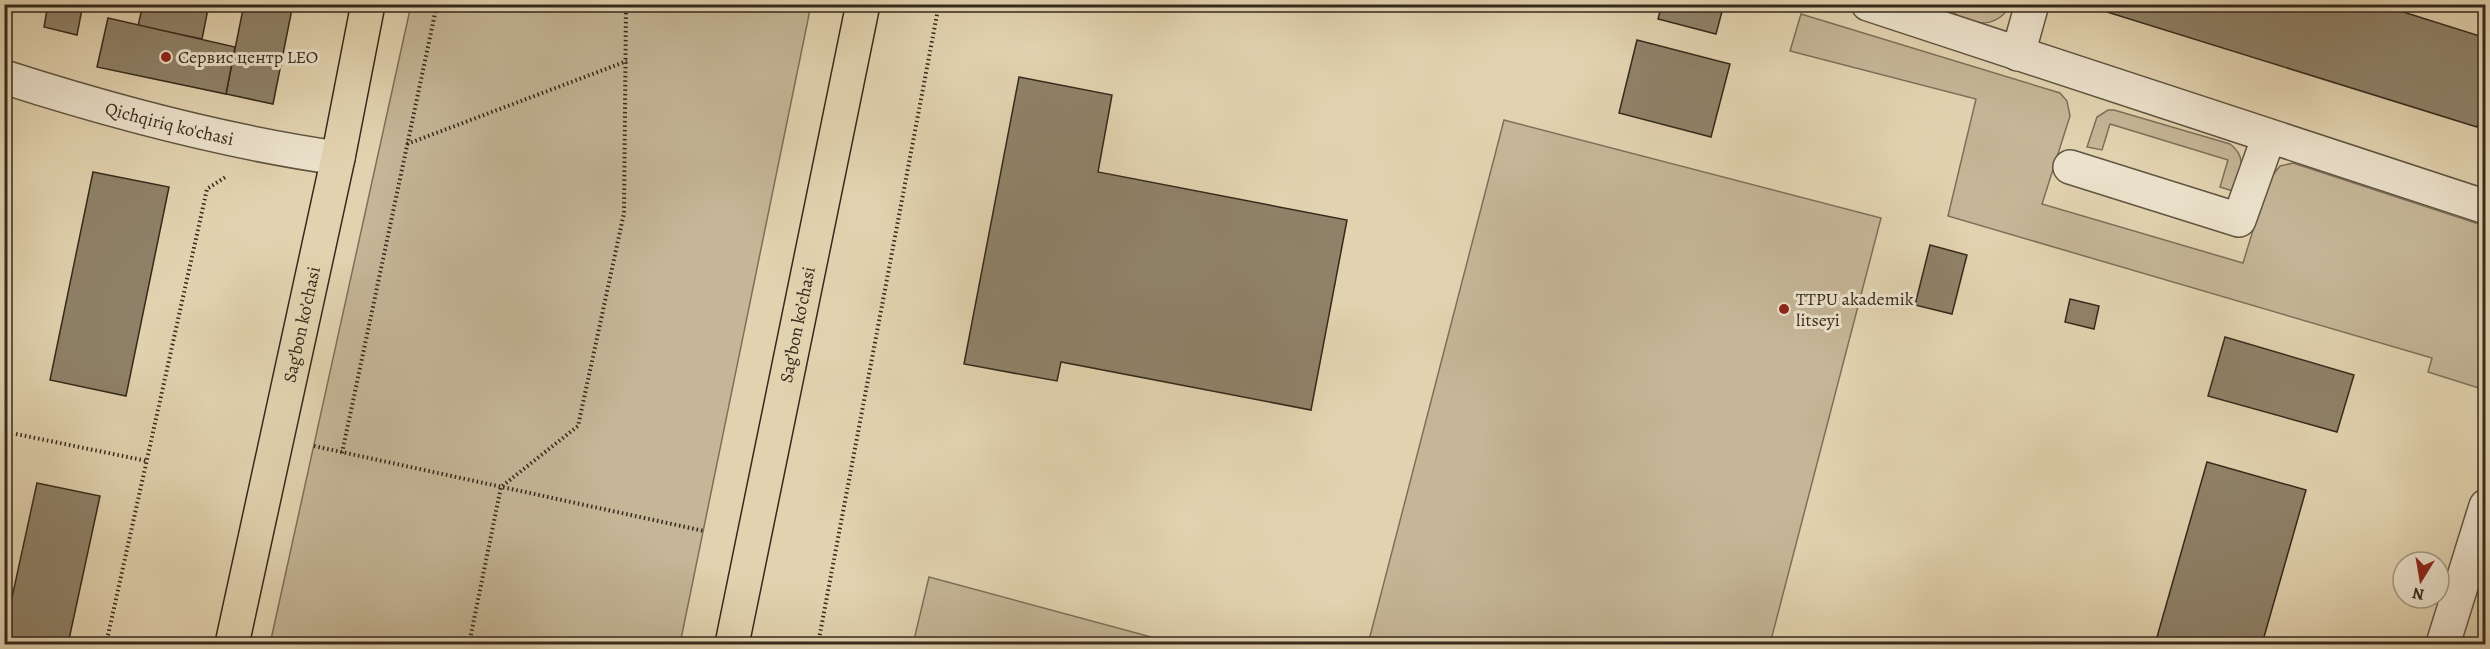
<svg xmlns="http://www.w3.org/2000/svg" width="2490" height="649" viewBox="0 0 2490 649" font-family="Alegreya,serif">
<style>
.green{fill:#c5b697;stroke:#7d705a;stroke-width:1.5}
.building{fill:#8f8269;stroke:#352a1c;stroke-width:1.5}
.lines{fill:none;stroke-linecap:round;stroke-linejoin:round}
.minor-casing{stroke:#605441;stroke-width:36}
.major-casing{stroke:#352a1c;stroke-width:36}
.path{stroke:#352a1c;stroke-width:4;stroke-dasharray:1.5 3;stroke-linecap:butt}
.minor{stroke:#ece2cc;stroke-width:33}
.major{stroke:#e2d3b0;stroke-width:33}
.poi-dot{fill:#8f2418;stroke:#ece2cc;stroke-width:2}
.labels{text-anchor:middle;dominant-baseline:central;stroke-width:6;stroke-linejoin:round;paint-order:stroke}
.poi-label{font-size:18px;fill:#352a1c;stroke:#ece2cc;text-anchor:start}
.street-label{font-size:18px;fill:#352a1c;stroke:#ece2cc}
</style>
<rect width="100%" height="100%" fill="#e2d3b0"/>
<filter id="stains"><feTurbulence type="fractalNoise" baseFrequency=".00333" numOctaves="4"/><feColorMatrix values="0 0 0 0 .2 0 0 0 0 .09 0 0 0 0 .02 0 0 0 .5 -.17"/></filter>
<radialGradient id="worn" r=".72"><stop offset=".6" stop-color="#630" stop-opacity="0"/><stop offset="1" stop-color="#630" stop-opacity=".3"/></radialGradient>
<!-- green -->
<g class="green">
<polygon points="411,5 811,5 680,644 270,644"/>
<path d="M1956,5H2010C1998,28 1973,27 1954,13Z"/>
<polygon points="1801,14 2060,93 2067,101 2070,116 2042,204 2243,263 2268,181 2280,166 2293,163 2485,226 2485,390 2428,372 2432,358 1948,216 1976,99 1790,51"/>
<path d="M2108,110H2114L2230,144C2248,157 2240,173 2236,192L2220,187L2228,160L2110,124L2102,150L2087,147L2097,117Z"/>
<polygon points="1504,120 1881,218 1770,644 1368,644"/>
<polygon points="929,577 1177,644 913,644"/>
</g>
<!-- building -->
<g class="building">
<polygon points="4,4 14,4 12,13 4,12"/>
<polygon points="48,4 83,4 77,35 44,27"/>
<polygon points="143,4 209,4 202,39 138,26"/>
<polygon points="244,4 293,4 273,104 226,94"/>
<polygon points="1662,4 1724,4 1716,34 1658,19"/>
<polygon points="2109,4 2378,4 2486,38 2486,101 2477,127 2107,12"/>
<polygon points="108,18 235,47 226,94 97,67"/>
<polygon points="1637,40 1730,64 1711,137 1619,113"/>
<polygon points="1019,77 1112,95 1098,172 1347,220 1311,410 1061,362 1057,381 964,364"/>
<polygon points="93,172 169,187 126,396 50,380"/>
<polygon points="1930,245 1967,255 1952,314 1915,305"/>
<polygon points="2070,299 2099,306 2094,329 2065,322"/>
<polygon points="2225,337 2354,375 2337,432 2208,396"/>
<polygon points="2207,462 2306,490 2262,644 2155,644"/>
<polygon points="37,483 100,496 68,644 4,644 4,634"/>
</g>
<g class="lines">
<!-- minor casing -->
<g class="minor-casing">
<g id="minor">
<polyline points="1868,4 2486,207"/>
<polyline points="2018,54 2032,4"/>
<path id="s1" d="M4,77C113,112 225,142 338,158"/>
<polyline points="2070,167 2239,220 2269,136"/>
<polyline points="2443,644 2486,506"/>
</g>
</g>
<!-- major casing -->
<g class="major-casing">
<g id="major">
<path id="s2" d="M232,644L338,158L368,4"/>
<path id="s3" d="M732,644L863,4"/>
</g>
</g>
<!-- path -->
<g class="path">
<polyline points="407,144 627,61"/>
<polyline points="16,434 147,461"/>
<polyline points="314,446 704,531"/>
<polyline points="342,453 437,4"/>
<polyline points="106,644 207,189 227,176"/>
<polyline points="469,644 501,487 578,426 624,213 626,4"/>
<polyline points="818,644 939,4"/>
</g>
<!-- minor -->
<use href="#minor" class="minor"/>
<!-- major -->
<use href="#major" class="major"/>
</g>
<!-- markers -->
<g class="poi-dot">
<circle cx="166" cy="57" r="6"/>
<circle cx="1784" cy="309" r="6"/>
</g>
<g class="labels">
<!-- poi labels -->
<g class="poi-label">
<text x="178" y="57">Сервис центр LEO</text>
<text x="1796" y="299">TTPU akademik<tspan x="1796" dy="21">litseyi</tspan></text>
</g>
<!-- street labels -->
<g class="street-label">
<text stroke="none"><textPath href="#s1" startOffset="172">Qichqiriq ko'chasi</textPath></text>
<text stroke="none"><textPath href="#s2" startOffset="327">Sag’bon ko’chasi</textPath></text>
<text stroke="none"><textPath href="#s3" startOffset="326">Sag’bon ko’chasi</textPath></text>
</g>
</g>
<!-- margin -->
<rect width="2490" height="649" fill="none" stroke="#e2d3b0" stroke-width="24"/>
<rect x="6" y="6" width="2478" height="637" fill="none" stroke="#352a1c" stroke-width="3"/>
<rect x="12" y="12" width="2466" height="625" fill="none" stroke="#352a1c" stroke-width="1.5"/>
<!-- north arrow -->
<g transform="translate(2421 580) rotate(191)"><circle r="28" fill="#ece2cc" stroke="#a39886" stroke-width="1.5"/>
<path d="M0-4.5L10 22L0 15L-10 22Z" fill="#8f2418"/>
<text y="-9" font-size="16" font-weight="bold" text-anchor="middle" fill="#352a1c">N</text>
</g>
<rect width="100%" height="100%" filter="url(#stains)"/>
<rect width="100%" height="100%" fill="url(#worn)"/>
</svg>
